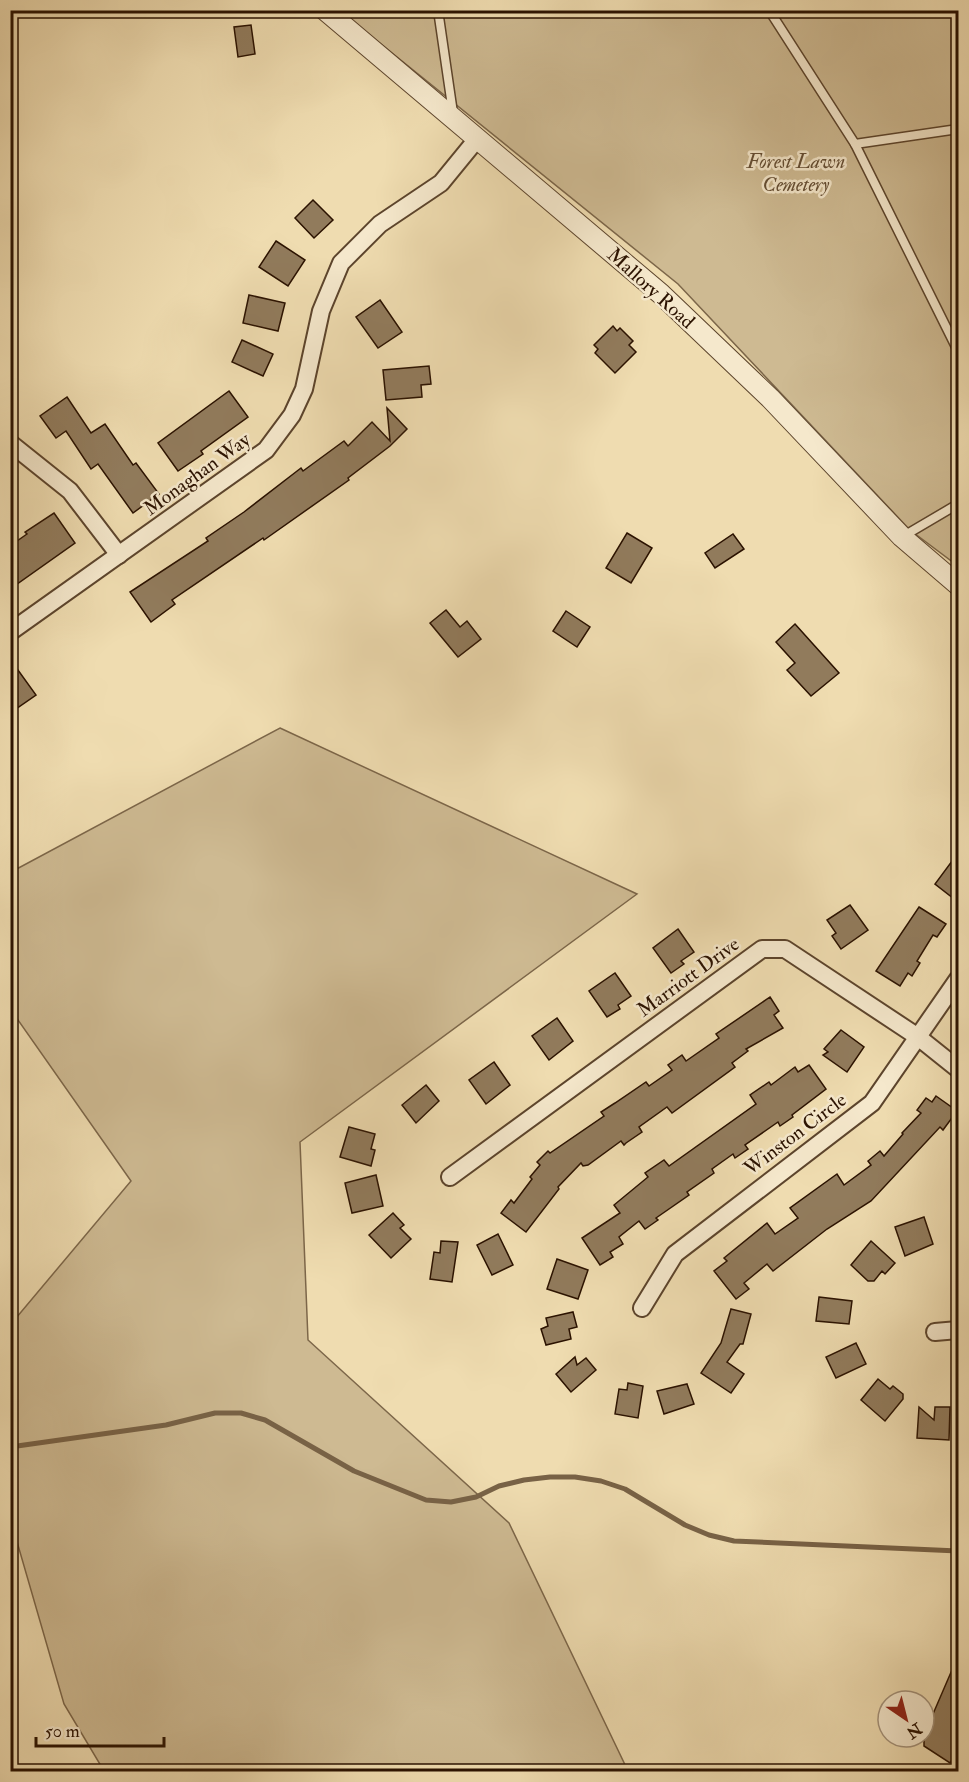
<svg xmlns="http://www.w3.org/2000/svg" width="969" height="1782" viewBox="0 0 969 1782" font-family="'IM FELL Double Pica',serif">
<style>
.green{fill:#ceba92;stroke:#7c6649;stroke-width:1.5}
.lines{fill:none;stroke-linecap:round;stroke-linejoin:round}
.stream{stroke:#786246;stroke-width:5}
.building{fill:#917b5c;stroke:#2b1200;stroke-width:1.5}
.service-casing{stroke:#5c442c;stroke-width:11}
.minor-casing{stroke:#5c442c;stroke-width:20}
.tertiary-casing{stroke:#5c442c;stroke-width:22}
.service{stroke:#f5e8cc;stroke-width:8}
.minor{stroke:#f5e8cc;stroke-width:16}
.tertiary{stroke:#f5e8cc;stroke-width:20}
.labels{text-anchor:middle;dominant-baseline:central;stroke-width:5;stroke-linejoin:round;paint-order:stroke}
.park-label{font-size:20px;font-style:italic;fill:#644d33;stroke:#f5e8cc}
.street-label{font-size:20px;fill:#2b1200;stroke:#f5e8cc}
</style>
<rect width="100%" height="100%" fill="#efdcb0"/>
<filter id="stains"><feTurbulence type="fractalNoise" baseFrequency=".00333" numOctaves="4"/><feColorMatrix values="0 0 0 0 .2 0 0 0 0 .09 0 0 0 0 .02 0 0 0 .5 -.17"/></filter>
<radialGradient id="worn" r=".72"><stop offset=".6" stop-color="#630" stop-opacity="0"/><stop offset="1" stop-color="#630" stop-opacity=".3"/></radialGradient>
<!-- green -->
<g class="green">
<polygon points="340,11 958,11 958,566 910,530 678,284"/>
<polygon points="280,728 637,894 300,1142 308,1340 509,1523 628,1771 104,1771 64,1704 11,1521 11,1324 131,1181 11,1010 11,872"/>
</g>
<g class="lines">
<!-- stream -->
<polyline class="stream" points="10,1447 166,1425 215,1413 241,1413 265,1420 354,1471 426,1500 451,1502 476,1497 499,1486 524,1480 550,1477 575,1477 601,1481 625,1489 685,1525 709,1535 734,1541 958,1551"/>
</g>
<!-- building -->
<g class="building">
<polygon points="251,25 255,54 238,57 234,27"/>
<polygon points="313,200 333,220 314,238 295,218"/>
<polygon points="276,241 305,260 288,286 259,267"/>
<polygon points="249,295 285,303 278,331 243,323"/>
<polygon points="380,300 402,332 378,348 356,317"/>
<polygon points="613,326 617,331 620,328 633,341 629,345 636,352 615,373 595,353 598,349 594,345"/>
<polygon points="242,340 273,354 263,376 232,362"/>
<polygon points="429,366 431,384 421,385 422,397 386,400 383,370"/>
<polygon points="229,391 248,417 201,451 203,454 178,471 158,443"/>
<polygon points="67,397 91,433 105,424 133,465 136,463 159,494 133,513 98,464 91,469 66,431 56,438 40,416"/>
<polygon points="387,408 407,429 390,446 348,478 349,480 264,540 263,538 172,600 175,604 151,622 130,592 208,541 206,538 244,512 301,468 303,471 344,441 348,446 372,422 390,441"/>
<polygon points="54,513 75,543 10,589 10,546 27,534 25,532"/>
<polygon points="627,533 652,548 631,583 606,568"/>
<polygon points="733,534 744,549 715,568 705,553"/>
<polygon points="446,610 460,627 467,621 481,639 458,657 430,623"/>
<polygon points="566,611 590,627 577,647 553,631"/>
<polygon points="795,624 839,673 811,696 787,670 795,663 776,642"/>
<polygon points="10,659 36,695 10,713"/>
<polygon points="958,853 958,902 935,884"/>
<polygon points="850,905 868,930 841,949 832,936 836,933 827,920"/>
<polygon points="919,907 946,924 937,937 933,935 917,961 920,963 912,976 908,973 900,986 876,971"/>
<polygon points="678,929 694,952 681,961 684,964 671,973 653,948"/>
<polygon points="615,973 631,996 618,1005 620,1009 607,1017 589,991"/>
<polygon points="770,997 779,1011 774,1015 783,1028 746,1049 748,1051 732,1063 735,1067 672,1113 667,1107 639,1127 642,1132 626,1143 624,1145 621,1141 588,1165 583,1166 581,1163 558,1187 559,1189 526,1232 501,1213 511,1200 514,1203 532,1179 530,1177 540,1165 537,1162 548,1151 550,1153 604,1116 601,1112 615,1103 646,1082 649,1086 672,1070 668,1065 682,1055 686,1061 719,1038 716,1034"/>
<polygon points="557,1018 573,1041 549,1060 532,1036"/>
<polygon points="841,1030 864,1047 847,1072 823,1055 828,1052 824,1049"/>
<polygon points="494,1062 510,1085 486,1104 469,1080"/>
<polygon points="809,1065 826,1089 792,1115 793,1117 780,1126 778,1122 745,1145 748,1149 735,1158 733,1154 712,1169 714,1173 687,1192 689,1195 656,1218 658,1220 645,1229 639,1221 619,1237 623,1244 610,1252 613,1257 600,1265 582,1238 620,1213 614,1205 648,1177 645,1173 664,1160 669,1166 756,1104 750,1095 769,1082 771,1085 795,1067 798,1072"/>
<polygon points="426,1085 439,1101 416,1123 402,1105"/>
<polygon points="936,1096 957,1111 943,1130 940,1127 871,1201 827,1229 773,1271 767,1264 744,1283 749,1289 736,1299 714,1271 727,1261 724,1258 767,1223 775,1234 798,1218 790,1208 837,1174 844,1185 871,1165 868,1161 880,1151 884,1156 903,1134 902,1133 921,1113 917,1110 926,1098 932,1102"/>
<polygon points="349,1127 375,1134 371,1149 375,1150 371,1166 340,1157"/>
<polygon points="376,1175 383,1206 352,1213 345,1183"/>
<polygon points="393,1213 404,1225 400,1228 411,1239 391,1258 369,1235"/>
<polygon points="924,1217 933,1244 905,1256 895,1227"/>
<polygon points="498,1234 513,1265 492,1275 477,1245"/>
<polygon points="441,1241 458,1242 452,1282 430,1279 434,1252 440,1253"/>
<polygon points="871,1241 895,1263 885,1274 882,1271 874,1281 868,1281 851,1265"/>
<polygon points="557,1259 588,1270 578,1299 547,1289"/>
<polygon points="819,1297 852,1301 849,1324 816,1321"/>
<polygon points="731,1309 751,1314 743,1344 740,1344 727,1362 744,1374 731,1393 701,1373 721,1343"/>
<polygon points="573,1312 577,1327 569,1329 571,1339 546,1345 541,1329 548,1326 546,1318"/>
<polygon points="856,1343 866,1364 836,1378 826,1357"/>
<polygon points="575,1357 577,1365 586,1358 596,1370 571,1392 556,1374"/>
<polygon points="878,1379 890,1389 893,1386 903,1394 903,1399 885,1421 861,1400"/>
<polygon points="628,1383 643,1386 638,1418 615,1414 619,1389 627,1390"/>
<polygon points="687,1384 694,1404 664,1414 657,1391"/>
<polygon points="919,1407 934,1420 935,1407 950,1407 949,1440 917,1438"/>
<polygon points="958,1656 958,1750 950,1763 924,1746 924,1709 933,1714"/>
</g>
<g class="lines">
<!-- service casing -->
<g class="service-casing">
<g id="service">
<polyline points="438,10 453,113"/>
<polyline points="769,10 855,144 958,351"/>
<polyline points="855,144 958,129"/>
<polyline points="902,537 958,504"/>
</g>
</g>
<!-- minor casing -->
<g class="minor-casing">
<g id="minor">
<polyline points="10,443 70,491 119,555"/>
<polyline points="10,632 266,450 292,415 304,389 321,311 341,263 380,224 441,183 477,139"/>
<polyline points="450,1177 762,949 785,949 918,1037 958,1069"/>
<polyline points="642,1308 675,1254 872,1103 958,979"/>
<polyline points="935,1332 958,1330"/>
</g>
</g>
<!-- tertiary casing -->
<g class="tertiary-casing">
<polyline id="tertiary" points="325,10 661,294 770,398 902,537 958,585"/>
</g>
<!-- service -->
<use href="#service" class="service"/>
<!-- minor -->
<use href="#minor" class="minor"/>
<!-- tertiary -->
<use href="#tertiary" class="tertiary"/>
</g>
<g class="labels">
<!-- park labels -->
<g class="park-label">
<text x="796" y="161">Forest Lawn<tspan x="796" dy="23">Cemetery</tspan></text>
</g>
<!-- street labels -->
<g class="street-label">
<text transform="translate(651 288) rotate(42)">Mallory Road</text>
<text transform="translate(197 474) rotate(-36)">Monaghan Way</text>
<text transform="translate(688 977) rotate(-36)">Marriott Drive</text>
<text transform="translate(795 1134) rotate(-37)">Winston Circle</text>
</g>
</g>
<!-- margin -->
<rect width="969" height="1782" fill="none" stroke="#efdcb0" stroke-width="36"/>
<rect x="12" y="12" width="945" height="1758" fill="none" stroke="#2b1200" stroke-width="3"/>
<rect x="18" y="18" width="933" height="1746" fill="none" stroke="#2b1200" stroke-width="1.5"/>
<!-- north arrow -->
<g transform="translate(906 1719) rotate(145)"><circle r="28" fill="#f5e8cc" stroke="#a4927a" stroke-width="1.5"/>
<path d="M0-4.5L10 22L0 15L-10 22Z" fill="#8f2418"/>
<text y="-9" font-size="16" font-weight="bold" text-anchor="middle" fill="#2b1200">N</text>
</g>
<!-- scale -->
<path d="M36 1737v9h128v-9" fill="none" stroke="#2b1200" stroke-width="3"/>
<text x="45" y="1737" font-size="18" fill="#2b1200" stroke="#f5e8cc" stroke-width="4.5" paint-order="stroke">50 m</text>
<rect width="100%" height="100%" filter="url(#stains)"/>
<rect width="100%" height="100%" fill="url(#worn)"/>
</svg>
